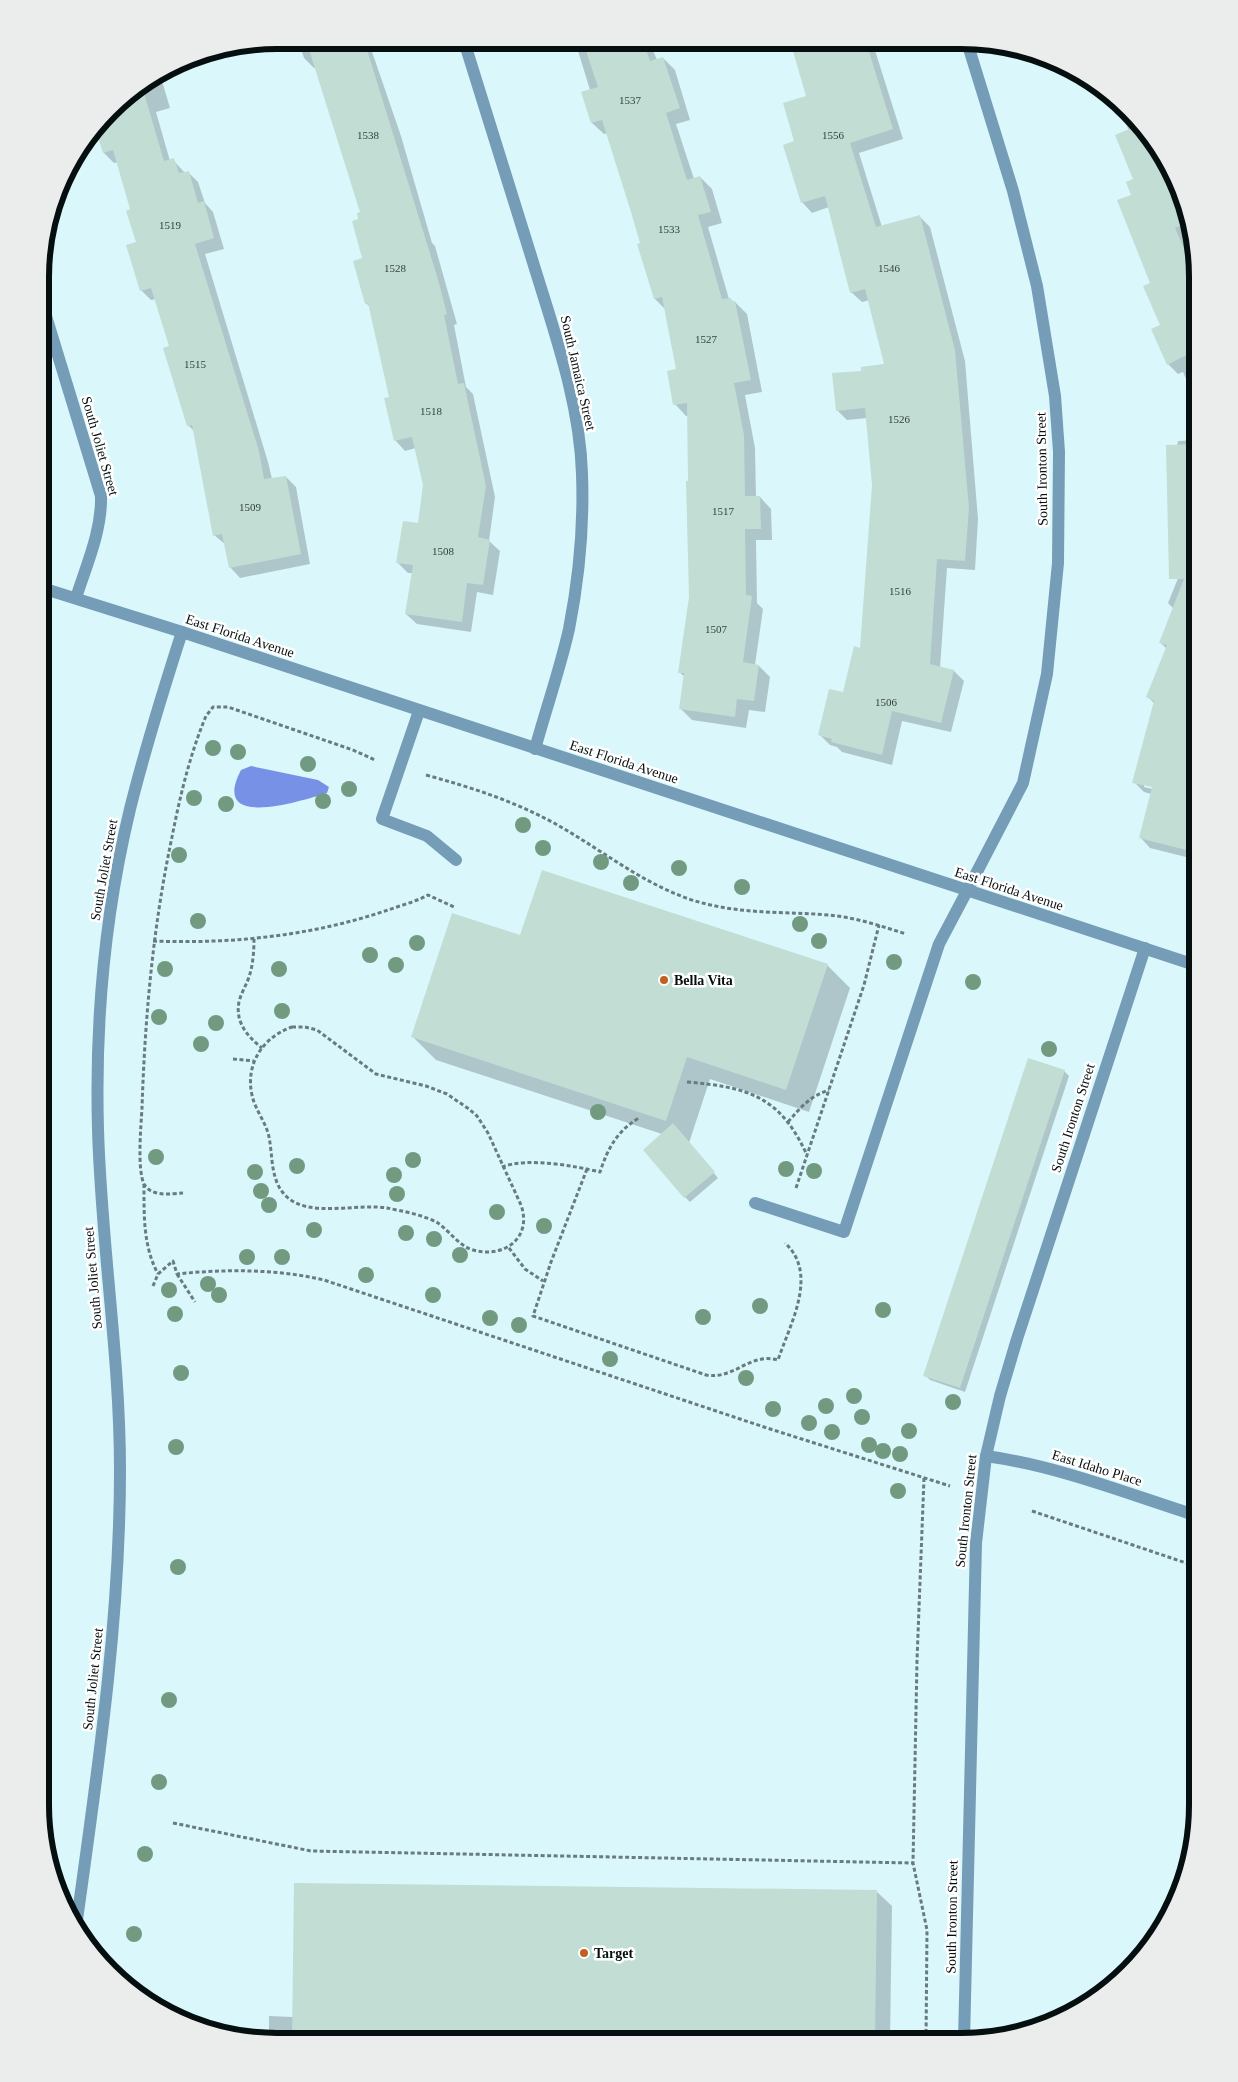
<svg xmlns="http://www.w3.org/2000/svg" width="1238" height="2082" viewBox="0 0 1238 2082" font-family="Georgia,serif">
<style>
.water{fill:#7791e6}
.shadow{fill:#0003;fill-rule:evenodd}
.building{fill:#c1ddd4}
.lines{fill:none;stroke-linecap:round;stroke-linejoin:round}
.path{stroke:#687b7e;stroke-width:3;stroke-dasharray:4 2.5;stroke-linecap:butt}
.service{stroke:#759db7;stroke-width:12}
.minor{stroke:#759db7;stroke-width:12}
.tertiary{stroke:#759db7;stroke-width:12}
.tree{fill:#719a81}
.poi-dot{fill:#c16020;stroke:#fff;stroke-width:2}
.labels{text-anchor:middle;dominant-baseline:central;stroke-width:5;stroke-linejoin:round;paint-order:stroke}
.number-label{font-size:11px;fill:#344241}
.street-label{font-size:14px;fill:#050f10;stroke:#fff}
.poi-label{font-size:14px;font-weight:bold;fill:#050f10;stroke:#fff;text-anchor:start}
.rim{fill:none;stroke:#050f10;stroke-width:6}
</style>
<rect width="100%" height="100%" fill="#daf8fc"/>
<!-- water -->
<path class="water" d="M251,766L318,780L329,787L327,793C301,801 209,831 241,770Z"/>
<!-- shadow -->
<g class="shadow">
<polygon points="298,40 368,40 401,136 432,243 435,246 457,324 454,325 466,387 473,394 495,497 489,541 500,551 493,595 477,592 471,632 417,624 406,614 413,573 408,573 397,562 419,524 424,485 416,448 405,451 395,440 390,398 370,307 366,303 361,213 316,68 314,68 304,58"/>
<polygon points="575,41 649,41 657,60 663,58 675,70 690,120 676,124 694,179 700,177 712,189 722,223 708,227 729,299 735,302 747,314 762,392 745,395 755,448 756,497 760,497 771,509 772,540 756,540 757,603 763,609 755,665 759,666 770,677 765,712 749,710 746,728 692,720 680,708 685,677 679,672 690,597 688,416 686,416 675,404 677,370 665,309 655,299 642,244 608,133 604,134 592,123 582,92 590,90"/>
<polygon points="791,41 876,42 873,44 903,139 859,153 882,227 920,217 930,227 965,361 978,519 975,570 947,568 940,668 954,671 964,681 951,732 902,721 892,765 842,752 837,747 830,745 820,735 844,694 861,649 874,485 868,418 847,420 837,410 863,372 886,366 870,300 862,302 851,292 829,207 812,213 802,202 808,97"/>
<polygon points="160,74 170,108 156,112 170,161 173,160 185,173 188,172 198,182 205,203 213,212 224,249 205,254 268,462 272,479 286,477 296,487 310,564 240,578 230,567 226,545 214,535 194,431 188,425 170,347 156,299 151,300 141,290 138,243 132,209 118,162 114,163 104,153 97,130 120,99"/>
<polygon points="1116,100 1149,133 1180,186 1190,236 1184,238 1195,263 1198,277 1198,400 1193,395 1183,372 1178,374 1168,364 1162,325 1133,195 1134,180 1129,131"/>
<polygon points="1198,440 1198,547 1177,446 1178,441"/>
<path d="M1181,571L1198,577V860L1150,848L1140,837L1151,794L1144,792L1134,782L1155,704L1148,697L1167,649L1161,643L1174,609L1168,603ZM1144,784L1158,788L1157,790L1144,787Z"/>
<polygon points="521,937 827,965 850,988 809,1112 710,1079 689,1143 718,1178 690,1202 685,1197 662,1134 436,1060 413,1037"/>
<polygon points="1064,1071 1069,1076 965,1392 930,1380 925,1375"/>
<polygon points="876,1891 892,1906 890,2041 903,2042 269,2040 269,2016 293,2017"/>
</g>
<!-- building -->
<g class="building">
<polygon points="306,40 364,40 437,276 447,314 444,315 458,384 464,383 486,486 478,537 490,540 483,585 467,583 462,622 405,614 413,565 396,563 403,521 418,523 423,485 412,437 394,441 384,398 389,397 368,303 365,304 353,261 362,258 352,221 358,219 357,213 360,212"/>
<polygon points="607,41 643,41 650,61 663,57 680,108 666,113 687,180 700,176 711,212 698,215 722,299 731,298 732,301 735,301 751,380 734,383 744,435 745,496 760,496 761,529 745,529 746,595 752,596 743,662 759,665 754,701 737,699 735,717 679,709 684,673 678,673 689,597 686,481 688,481 687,403 673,405 667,371 676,369 662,297 654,299 637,244 640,243 631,212 602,120 591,123 581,92 598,87 585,48"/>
<polygon points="790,41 866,42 893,129 850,143 876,227 920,215 955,350 969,508 965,561 937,559 930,664 954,670 941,723 892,711 882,755 831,742 832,739 818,735 829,689 843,692 854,646 860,648 872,485 865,408 836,411 832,373 861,371 861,367 884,364 865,289 850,293 825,196 801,203 783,145 794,141 783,103 806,96"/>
<polygon points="142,86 164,161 174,158 179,173 189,171 198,203 204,201 214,238 195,244 259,451 264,479 286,476 301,554 229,568 222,534 213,536 192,425 187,426 163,348 169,346 151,288 140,291 126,245 136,242 126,211 130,209 113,150 103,153 96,131 120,99"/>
<polygon points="1141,124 1149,133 1180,186 1187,223 1175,228 1198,280 1198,349 1167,365 1151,329 1160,325 1143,286 1150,283 1117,200 1131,195 1126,182 1133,179 1115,135"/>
<polygon points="1198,444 1198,853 1139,838 1152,787 1132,783 1154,701 1146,697 1167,645 1159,643 1184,579 1169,579 1166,445"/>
<polygon points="542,870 828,964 786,1090 687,1057 666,1121 411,1037 452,913 520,935"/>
<polygon points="1028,1058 1065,1070 960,1388 923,1376"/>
<polygon points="673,1123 715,1172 684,1198 643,1150"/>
<polygon points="294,1883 877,1890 875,2042 292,2040"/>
</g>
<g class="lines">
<!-- path -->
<g class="path">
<path d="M426,775C473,788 511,800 554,823C599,848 640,882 689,899C737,915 780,911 828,915C854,917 881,926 906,934"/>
<path d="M254,939C254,951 253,965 249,977C246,986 241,993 239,1002C235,1022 247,1036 262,1048"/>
<path d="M153,941C232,944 310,936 385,911C399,906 415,902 428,895L454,907"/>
<path d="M292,1027H305L317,1030L376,1074L426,1086L447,1094L469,1109L477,1116L488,1133L521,1205C533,1239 502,1260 470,1249C458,1244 449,1231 438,1223C424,1215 402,1211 387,1208C358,1203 310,1218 287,1197C270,1182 273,1156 269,1137C266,1122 255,1110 252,1095C245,1064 263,1037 292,1027Z"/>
<polyline points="233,1059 254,1061"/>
<path d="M687,1082C746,1087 779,1095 806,1153"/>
<path d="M788,1122C800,1108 810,1096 829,1090"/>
<path d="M502,1167C527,1157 575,1166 600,1172C608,1148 617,1131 639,1118"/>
<path d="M587,1169L551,1262L533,1316L706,1375C734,1380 750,1352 778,1360C790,1324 819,1274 785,1243"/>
<path d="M144,1184C144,1215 143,1246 158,1274"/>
<polyline points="796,1188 864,985 879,925"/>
<path d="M183,1193C171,1194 151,1197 144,1184C137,1169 141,1126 142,1108C145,1016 153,927 172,837C180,796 190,754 206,716L213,707H228L353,750L375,760"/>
<polyline points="509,1248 525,1269 543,1281"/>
<polyline points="177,1274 195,1302"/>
<path d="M153,1286L158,1274L173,1261L177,1274C225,1269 277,1269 324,1280L767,1428L950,1486"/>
<polyline points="924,1478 917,1660 913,1863 927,1930 926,2042"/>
<polyline points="1032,1511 1198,1567"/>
<polyline points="173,1823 311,1851 913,1863"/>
</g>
<!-- service -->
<g class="service">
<polyline points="419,711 382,819 427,836 456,860"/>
<polyline points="755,1203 844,1232 939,944 967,891"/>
<polyline points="964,2041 976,1543 986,1456 1000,1396 1017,1339 1145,948"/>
</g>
<!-- minor -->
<g class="minor">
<path d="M464,41C488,118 512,195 536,272C556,337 580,405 582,474C584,526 579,578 569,629C560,669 546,709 535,749"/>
<path d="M42,303L101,496C102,531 86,566 76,598"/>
<polyline points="967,891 1023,783 1047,674 1058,563 1059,452 1055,396 1037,286 1013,191 967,42"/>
<path d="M986,1456C1059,1466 1128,1494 1198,1516"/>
<path d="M76,1927C97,1775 120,1624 120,1470C120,1356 101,1243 98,1129C95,1022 105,913 130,809C145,749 163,691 182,632"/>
</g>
<!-- tertiary -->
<polyline class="tertiary" points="42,588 182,632 1198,966"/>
</g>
<!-- trees -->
<g class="tree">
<circle cx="213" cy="748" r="8"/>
<circle cx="238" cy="752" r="8"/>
<circle cx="308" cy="764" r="8"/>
<circle cx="349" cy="789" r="8"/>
<circle cx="194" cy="798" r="8"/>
<circle cx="323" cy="801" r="8"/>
<circle cx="226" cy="804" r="8"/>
<circle cx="523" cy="825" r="8"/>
<circle cx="543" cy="848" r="8"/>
<circle cx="179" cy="855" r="8"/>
<circle cx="601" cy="862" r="8"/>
<circle cx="679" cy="868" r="8"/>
<circle cx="631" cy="883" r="8"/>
<circle cx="742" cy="887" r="8"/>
<circle cx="198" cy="921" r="8"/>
<circle cx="800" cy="924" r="8"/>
<circle cx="819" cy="941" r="8"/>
<circle cx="417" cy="943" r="8"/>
<circle cx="370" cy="955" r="8"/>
<circle cx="894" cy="962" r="8"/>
<circle cx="396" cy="965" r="8"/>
<circle cx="165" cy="969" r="8"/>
<circle cx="279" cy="969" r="8"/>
<circle cx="973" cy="982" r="8"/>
<circle cx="282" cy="1011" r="8"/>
<circle cx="159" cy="1017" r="8"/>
<circle cx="216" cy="1023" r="8"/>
<circle cx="201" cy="1044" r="8"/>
<circle cx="1049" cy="1049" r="8"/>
<circle cx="598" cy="1112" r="8"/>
<circle cx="156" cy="1157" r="8"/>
<circle cx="413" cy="1160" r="8"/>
<circle cx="297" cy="1166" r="8"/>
<circle cx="786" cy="1169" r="8"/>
<circle cx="814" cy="1171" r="8"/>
<circle cx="255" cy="1172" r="8"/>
<circle cx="394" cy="1175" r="8"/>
<circle cx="261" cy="1191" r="8"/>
<circle cx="397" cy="1194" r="8"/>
<circle cx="269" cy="1205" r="8"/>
<circle cx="497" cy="1212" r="8"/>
<circle cx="544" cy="1226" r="8"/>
<circle cx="314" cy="1230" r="8"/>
<circle cx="406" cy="1233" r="8"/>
<circle cx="434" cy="1239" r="8"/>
<circle cx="460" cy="1255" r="8"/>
<circle cx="247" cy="1257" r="8"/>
<circle cx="282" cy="1257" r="8"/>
<circle cx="366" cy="1275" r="8"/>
<circle cx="208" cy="1284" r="8"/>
<circle cx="169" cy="1290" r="8"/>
<circle cx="219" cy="1295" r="8"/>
<circle cx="433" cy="1295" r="8"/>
<circle cx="760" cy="1306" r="8"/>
<circle cx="883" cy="1310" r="8"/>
<circle cx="175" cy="1314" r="8"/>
<circle cx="703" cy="1317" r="8"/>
<circle cx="490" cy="1318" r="8"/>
<circle cx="519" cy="1325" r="8"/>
<circle cx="610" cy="1359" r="8"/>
<circle cx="181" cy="1373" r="8"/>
<circle cx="746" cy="1378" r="8"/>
<circle cx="854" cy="1396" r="8"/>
<circle cx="953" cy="1402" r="8"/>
<circle cx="826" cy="1406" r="8"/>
<circle cx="773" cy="1409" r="8"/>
<circle cx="862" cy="1417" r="8"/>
<circle cx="809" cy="1423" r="8"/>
<circle cx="909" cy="1431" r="8"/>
<circle cx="832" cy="1432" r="8"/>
<circle cx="869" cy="1445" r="8"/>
<circle cx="176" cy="1447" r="8"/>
<circle cx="883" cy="1451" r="8"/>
<circle cx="900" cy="1454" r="8"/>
<circle cx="898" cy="1491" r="8"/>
<circle cx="178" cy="1567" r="8"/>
<circle cx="169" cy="1700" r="8"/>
<circle cx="159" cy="1782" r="8"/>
<circle cx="145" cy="1854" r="8"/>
<circle cx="134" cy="1934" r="8"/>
</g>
<!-- markers -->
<g class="poi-dot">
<circle cx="664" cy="980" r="5"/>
<circle cx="584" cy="1953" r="5"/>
</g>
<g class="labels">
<!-- number labels -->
<g class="number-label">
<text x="630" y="100">1537</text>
<text x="368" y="135">1538</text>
<text x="833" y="135">1556</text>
<text x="170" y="225">1519</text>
<text x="669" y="229">1533</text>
<text x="395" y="268">1528</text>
<text x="889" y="268">1546</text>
<text x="706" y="339">1527</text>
<text x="195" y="364">1515</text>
<text x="431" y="411">1518</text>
<text x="899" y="419">1526</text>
<text x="250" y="507">1509</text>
<text x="723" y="511">1517</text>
<text x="443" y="551">1508</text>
<text x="900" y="591">1516</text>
<text x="716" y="629">1507</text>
<text x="886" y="702">1506</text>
</g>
<!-- street labels -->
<g class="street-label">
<text transform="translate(578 373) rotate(77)">South Jamaica Street</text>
<text transform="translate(100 446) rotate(74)">South Joliet Street</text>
<text transform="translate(1042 469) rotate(-91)">South Ironton Street</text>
<text transform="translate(240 636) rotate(18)">East Florida Avenue</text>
<text transform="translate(624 762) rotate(18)">East Florida Avenue</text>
<text transform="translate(104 870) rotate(-80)">South Joliet Street</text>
<text transform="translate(1009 889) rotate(18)">East Florida Avenue</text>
<text transform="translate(1073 1118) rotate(-72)">South Ironton Street</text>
<text transform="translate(93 1278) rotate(-95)">South Joliet Street</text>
<text transform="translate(1097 1468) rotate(17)">East Idaho Place</text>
<text transform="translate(966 1511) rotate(-84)">South Ironton Street</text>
<text transform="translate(93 1679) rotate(-84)">South Joliet Street</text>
<text transform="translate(952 1917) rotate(-89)">South Ironton Street</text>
</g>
<!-- poi labels -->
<g class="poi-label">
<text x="674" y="980">Bella Vita</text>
<text x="594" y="1953">Target</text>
</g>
</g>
<!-- crop -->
<path d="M0 0H1238V2082H0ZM277 49H961A228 228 0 0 1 1189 277V1805A228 228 0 0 1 961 2033H277A228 228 0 0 1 49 1805V277A228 228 0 0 1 277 49Z" fill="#ebecec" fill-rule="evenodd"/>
<path class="rim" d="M277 49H961A228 228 0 0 1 1189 277V1805A228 228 0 0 1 961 2033H277A228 228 0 0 1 49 1805V277A228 228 0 0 1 277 49Z"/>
</svg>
